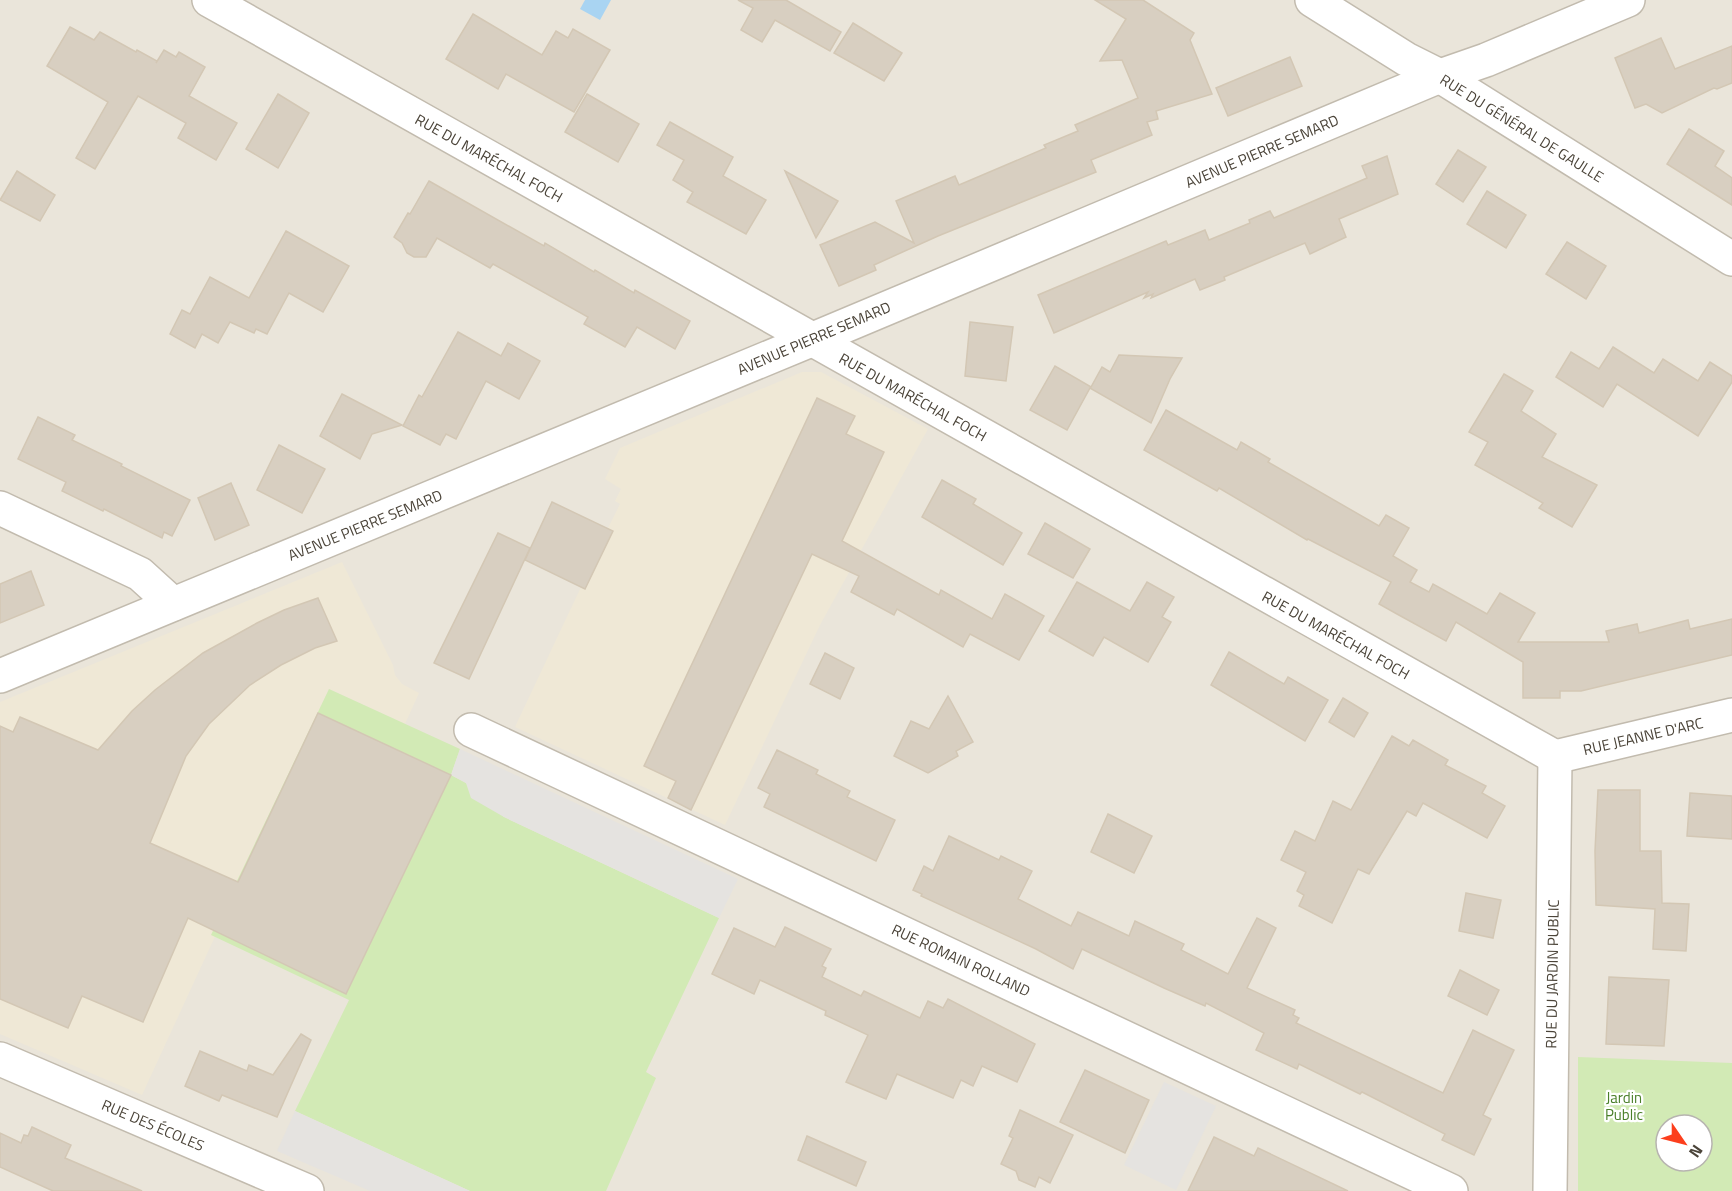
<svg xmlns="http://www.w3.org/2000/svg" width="1732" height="1191" viewBox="0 0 1732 1191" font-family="'Titillium Web',sans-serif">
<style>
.residential{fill:#eae5da;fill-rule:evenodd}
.education{fill:#efe8d6}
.green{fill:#d2eab5;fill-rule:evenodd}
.parking{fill:#e5e3e0}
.water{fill:#a9d4f2}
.building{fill:#d8cfc1;stroke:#d3c7b4;stroke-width:1.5}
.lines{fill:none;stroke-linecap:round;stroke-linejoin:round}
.street-casing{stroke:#c2bbae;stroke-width:36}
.street{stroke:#fff;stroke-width:33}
.labels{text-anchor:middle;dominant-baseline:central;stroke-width:4.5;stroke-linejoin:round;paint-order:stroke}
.street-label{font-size:15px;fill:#4b4439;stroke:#fff}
.park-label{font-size:15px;fill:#4a7f2a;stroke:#fff}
</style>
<rect width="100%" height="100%" fill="#f6f3ec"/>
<!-- residential -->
<path class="residential" d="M0,0H1732V1191H0ZM1666,1125H1702V1161H1666Z"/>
<!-- education -->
<g class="education">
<polygon points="802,372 821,372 928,429 820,625 725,825 515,727 581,587 585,589 613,531 608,528 620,504 615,501 621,489 605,479 620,448"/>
<polygon points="342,562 393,665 395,675 402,684 419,693 405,724 329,689 142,1095 0,1034 0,702"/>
</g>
<!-- green -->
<g class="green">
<polygon points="329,689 460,749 451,775 466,783 504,817 719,918 646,1072 656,1078 606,1191 470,1191 295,1111 349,1000 211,935"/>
<path d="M1578,1057L1732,1063V1191H1578ZM1666,1125H1702V1161H1666Z"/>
</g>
<!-- parking -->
<g class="parking">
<polygon points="460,749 738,879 719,918 504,817 471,798 466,783 451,775"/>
<polygon points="1164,1082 1216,1106 1176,1190 1124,1165"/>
<polygon points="295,1111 470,1191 370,1191 277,1151"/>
</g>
<!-- water -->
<polygon class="water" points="585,0 611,0 600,20 580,9"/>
<!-- building -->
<g class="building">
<polygon points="738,0 786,0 841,32 830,51 775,20 762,42 741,30 753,8"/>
<polygon points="1095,0 1143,0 1194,33 1190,40 1212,94 1156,111 1158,119 1147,122 1152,135 1091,160 1096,172 938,236 874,265 876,270 839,286 820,245 875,222 914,243 896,201 955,176 959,185 1046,148 1044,145 1078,131 1075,125 1138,98 1122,60 1100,61 1126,19"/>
<polygon points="473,14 542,55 556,31 568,38 573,29 610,50 574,112 506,74 498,89 446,59"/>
<polygon points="853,23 902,53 884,81 834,53"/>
<polygon points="70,27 94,40 100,32 136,52 137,50 157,61 156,63 164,50 176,57 179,52 205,67 189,96 237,123 216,160 178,138 186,123 138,96 95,169 76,158 108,102 47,66"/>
<polygon points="1661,38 1675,69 1732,46 1732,83 1717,89 1714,88 1662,113 1646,104 1635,108 1615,58"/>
<polygon points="1290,57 1302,86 1228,116 1216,88"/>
<polygon points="278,94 309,113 278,168 246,149"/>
<polygon points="587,94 639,124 618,162 565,132"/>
<polygon points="670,122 733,157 723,176 766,200 746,234 687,202 693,192 673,180 684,160 657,145"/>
<polygon points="1689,129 1724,151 1715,166 1732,178 1732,205 1667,164"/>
<polygon points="1458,150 1486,167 1463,202 1436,184"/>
<polygon points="1387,156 1398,194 1339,219 1346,237 1310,254 1305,243 1224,277 1225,280 1200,290 1195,279 1151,298 1153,294 1144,298 1148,292 1054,333 1038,295 1166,241 1168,245 1205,230 1209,240 1250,223 1249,220 1270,211 1274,218 1367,178 1362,166"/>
<polygon points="17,171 55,195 40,221 0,200"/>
<polygon points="785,171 838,201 816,238"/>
<polygon points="429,181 544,246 545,243 594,272 595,270 634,293 635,290 690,321 675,349 637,327 625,347 584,324 588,317 493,264 490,268 437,238 426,257 414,257 407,253 402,243 394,237 408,213 410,214"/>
<polygon points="1487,191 1526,215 1506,248 1467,224"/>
<polygon points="286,231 349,266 323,312 289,293 267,334 256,329 254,333 230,322 218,343 202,334 195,348 170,334 182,310 190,314 210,277 249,298"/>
<polygon points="1567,242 1606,266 1586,299 1546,274"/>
<polygon points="970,322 1013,327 1006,381 965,376"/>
<polygon points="458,332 501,356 508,343 540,361 519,399 486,381 456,439 446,434 440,445 403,426 419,395 422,397"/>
<polygon points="1613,347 1654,373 1663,359 1698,381 1710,362 1732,376 1732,382 1698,436 1617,384 1603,407 1556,377 1571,352 1599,369"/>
<polygon points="1119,355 1182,358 1170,379 1151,423 1090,388 1067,430 1030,410 1055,366 1091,387 1102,367 1110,372"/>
<polygon points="1504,374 1533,391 1521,411 1556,434 1542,457 1597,485 1572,527 1539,508 1543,503 1475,465 1488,442 1469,432"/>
<polygon points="342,394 402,425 372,434 360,459 320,436"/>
<polygon points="817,398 855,416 846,434 884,452 842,541 939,595 941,590 992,619 1005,594 1044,616 1019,660 970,634 963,647 897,609 894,615 851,592 859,576 812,554 691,810 668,798 676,781 644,766"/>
<polygon points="1166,410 1237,450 1241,442 1270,459 1268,462 1379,526 1386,515 1409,528 1393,556 1417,570 1410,582 1429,592 1433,584 1487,614 1500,593 1535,613 1518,642 1609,642 1606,631 1637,624 1639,633 1688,620 1690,629 1732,619 1732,655 1581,691 1560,691 1560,698 1523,698 1523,662 1456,622 1446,641 1397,614 1379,604 1391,582 1308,539 1307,540 1219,488 1217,491 1144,450"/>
<polygon points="38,417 75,435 72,440 122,464 121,466 190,500 172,536 164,532 162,538 104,509 103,511 62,491 66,482 18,459"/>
<polygon points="279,445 325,469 302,513 257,490"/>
<polygon points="942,480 976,499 973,504 1022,533 1003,565 922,517"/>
<polygon points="231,483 249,525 215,540 198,498"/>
<polygon points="552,502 613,531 585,589 525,560"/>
<polygon points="1045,523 1090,549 1073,578 1028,554"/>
<polygon points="498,533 530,548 469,679 434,663"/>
<polygon points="31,571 44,605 0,623 0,584"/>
<polygon points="1077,582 1130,611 1147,582 1174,597 1162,617 1171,622 1148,662 1104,637 1093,656 1049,631"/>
<polygon points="318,598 337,641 315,648 281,665 250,685 209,724 186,756 150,843 238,882 318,713 451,775 346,994 188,918 143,1022 82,996 68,1028 0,999 0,726 13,732 20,717 98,750 132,711 155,690 203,653 257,623 284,610"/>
<polygon points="1229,652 1284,684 1288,677 1328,700 1305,741 1211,685"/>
<polygon points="825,653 854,668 840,699 810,684"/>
<polygon points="948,696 973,742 956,751 958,756 928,773 894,756 911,721 929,729"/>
<polygon points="1343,698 1368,713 1354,737 1329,722"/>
<polygon points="1392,736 1409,746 1413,740 1448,760 1445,765 1486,786 1482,793 1505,806 1487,838 1423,803 1416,816 1407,811 1369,874 1358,869 1332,923 1299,906 1304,895 1297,891 1306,872 1281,860 1295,831 1315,841 1333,801 1351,810"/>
<polygon points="777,750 818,770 816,774 850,791 847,797 895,820 876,861 764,807 770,794 758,788"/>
<polygon points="1598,790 1640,790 1640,851 1661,851 1662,903 1689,904 1686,951 1653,949 1655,909 1596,905 1595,851"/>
<polygon points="1690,793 1732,796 1732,839 1687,836"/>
<polygon points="1108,814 1152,836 1134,873 1091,852"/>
<polygon points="949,836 999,860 1001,856 1032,871 1018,899 1071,926 1078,912 1129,936 1135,921 1184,944 1181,950 1228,974 1257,918 1276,928 1247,988 1295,1010 1293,1015 1299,1018 1296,1023 1443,1093 1473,1030 1514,1050 1483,1115 1491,1119 1474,1155 1442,1140 1445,1134 1362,1092 1360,1094 1299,1064 1297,1069 1256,1050 1264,1033 1206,1003 1205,1006 1164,988 1082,949 1073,969 1036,949 921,896 922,894 913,890 924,866 933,871"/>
<polygon points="1466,893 1501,900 1493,938 1459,931"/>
<polygon points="785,927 831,949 822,966 826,968 822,977 861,996 864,991 920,1018 928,1001 943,1008 948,999 1035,1044 1017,1082 982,1066 973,1086 961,1080 953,1098 897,1074 886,1099 846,1082 868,1035 825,1015 826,1011 760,980 754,994 712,974 734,928 775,947"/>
<polygon points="1460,970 1499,990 1487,1015 1448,996"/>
<polygon points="1609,977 1669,980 1664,1046 1606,1044"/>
<polygon points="301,1034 311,1040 277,1117 222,1095 219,1101 185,1086 200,1051 247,1071 249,1065 273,1075"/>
<polygon points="1085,1070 1149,1100 1125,1153 1060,1122"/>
<polygon points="1020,1110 1073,1135 1050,1183 1039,1177 1035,1187 1019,1180 1016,1171 1001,1164 1013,1138 1009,1136"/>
<polygon points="32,1127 71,1145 65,1158 142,1191 53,1191 0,1167 0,1133 21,1143 24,1135 28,1136"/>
<polygon points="807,1136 866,1162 856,1186 798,1160"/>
<polygon points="1214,1137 1254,1156 1258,1148 1348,1191 1188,1191"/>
</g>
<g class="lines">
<!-- street casing -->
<g class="street-casing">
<g id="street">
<polyline points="209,0 1555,757"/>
<polyline points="1312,0 1406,59 1440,76 1732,259"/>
<polyline points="0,508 140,574 173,604"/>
<polyline points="0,676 811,340 1440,76 1486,60 1628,0"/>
<polyline points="471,730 1451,1191"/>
<polyline points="1555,757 1732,715"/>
<polyline points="0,1059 307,1191"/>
<polyline points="1550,1191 1555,757"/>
</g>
</g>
<!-- street -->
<use href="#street" class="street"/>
</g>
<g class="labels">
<!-- street labels -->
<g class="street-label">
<text transform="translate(1522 128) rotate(32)">RUE DU GÉNÉRAL DE GAULLE</text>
<text transform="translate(1262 151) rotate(-23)">AVENUE PIERRE SEMARD</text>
<text transform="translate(489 158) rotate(29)">RUE DU MARÉCHAL FOCH</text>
<text transform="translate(814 338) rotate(-23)">AVENUE PIERRE SEMARD</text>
<text transform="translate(913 397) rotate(29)">RUE DU MARÉCHAL FOCH</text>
<text transform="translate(365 525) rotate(-22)">AVENUE PIERRE SEMARD</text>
<text transform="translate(1336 635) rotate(29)">RUE DU MARÉCHAL FOCH</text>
<text transform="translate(1643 736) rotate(-13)">RUE JEANNE D'ARC</text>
<text transform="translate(961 960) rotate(25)">RUE ROMAIN ROLLAND</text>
<text transform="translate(1552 974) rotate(-89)">RUE DU JARDIN PUBLIC</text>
<text transform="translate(153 1125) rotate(23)">RUE DES ÉCOLES</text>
</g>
<!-- park labels -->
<g class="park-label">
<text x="1624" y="1097">Jardin<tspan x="1624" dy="17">Public</tspan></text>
</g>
</g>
<!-- north arrow -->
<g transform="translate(1684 1143) rotate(125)"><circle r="28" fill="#ffffff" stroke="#b7b4b0" stroke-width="1.5"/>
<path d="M0-4.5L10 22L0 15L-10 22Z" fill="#fc3f1d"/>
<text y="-9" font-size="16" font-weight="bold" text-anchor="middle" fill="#4b4439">N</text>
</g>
</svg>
